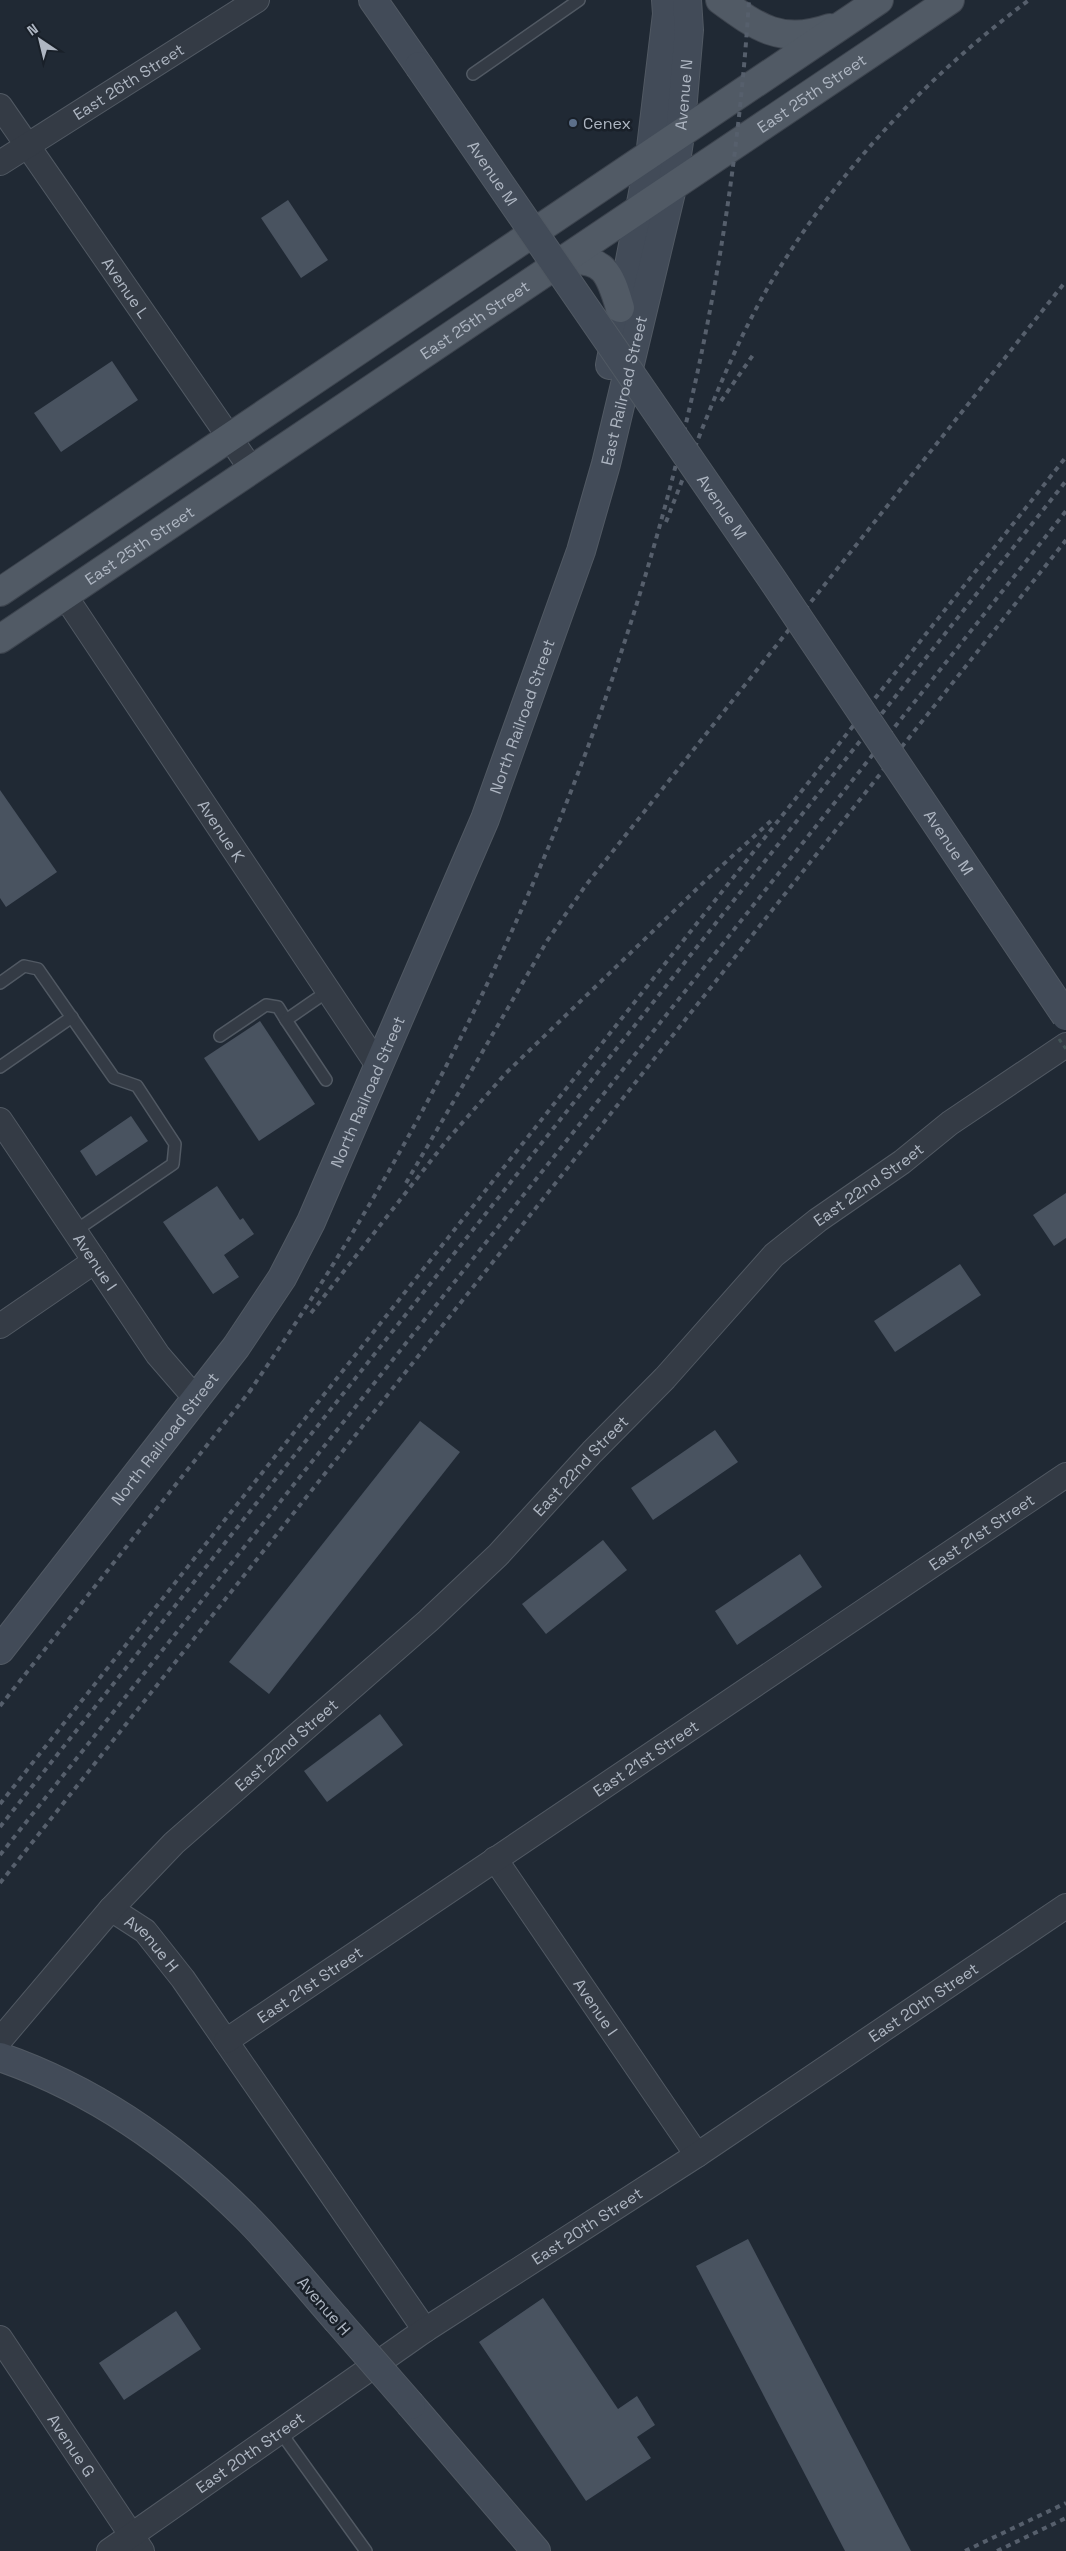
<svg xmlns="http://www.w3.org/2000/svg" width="1066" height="2551" viewBox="0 0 1066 2551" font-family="'Space Grotesk',sans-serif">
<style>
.building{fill:#495360}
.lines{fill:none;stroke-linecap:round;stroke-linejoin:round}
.lane-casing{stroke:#515963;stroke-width:14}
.street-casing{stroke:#515963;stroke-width:26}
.secondary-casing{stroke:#515963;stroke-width:30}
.primary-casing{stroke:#3d444e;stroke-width:30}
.lane{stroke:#343b45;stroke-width:11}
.street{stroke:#343b45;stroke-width:24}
.secondary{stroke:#424b58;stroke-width:28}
.primary{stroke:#515a65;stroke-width:28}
.rail{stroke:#565f6c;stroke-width:4;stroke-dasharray:5 5;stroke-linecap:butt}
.secondary-bridge-casing{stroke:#515963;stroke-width:30;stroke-linecap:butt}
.path-bridge{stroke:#425355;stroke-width:3;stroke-dasharray:4 4;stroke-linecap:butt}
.secondary-bridge{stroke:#424b58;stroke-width:28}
.service-dot{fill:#5c6f8a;stroke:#192029;stroke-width:2}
.labels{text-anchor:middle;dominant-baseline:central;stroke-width:5;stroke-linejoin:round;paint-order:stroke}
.street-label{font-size:16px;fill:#aeb6c2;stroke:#192029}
.poi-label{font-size:16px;fill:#aeb6c2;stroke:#192029;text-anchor:start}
</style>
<rect width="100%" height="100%" fill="#202934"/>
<!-- building -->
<g class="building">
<polygon points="288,200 328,260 301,278 261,218"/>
<polygon points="112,361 138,400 61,452 34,413"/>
<polygon points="0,790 57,872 6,907 0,898"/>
<polygon points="260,1021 315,1104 259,1141 204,1058"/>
<polygon points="131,1116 148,1141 96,1176 80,1151"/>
<polygon points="217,1186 240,1220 243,1218 254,1234 224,1255 239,1277 213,1294 163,1222"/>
<polygon points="1066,1193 1066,1238 1054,1246 1033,1215"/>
<polygon points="960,1264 981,1295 895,1352 874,1321"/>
<polygon points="420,1421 460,1452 269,1694 229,1662"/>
<polygon points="715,1430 738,1462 653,1520 631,1488"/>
<polygon points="603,1540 627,1570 546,1634 522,1604"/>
<polygon points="800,1554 822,1587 737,1645 715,1611"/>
<polygon points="380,1714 403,1745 327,1802 304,1771"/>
<polygon points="748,2239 911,2551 845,2551 696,2266"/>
<polygon points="543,2298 618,2409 637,2396 655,2425 637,2437 651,2458 586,2501 479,2342"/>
<polygon points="176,2311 201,2349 124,2400 99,2363"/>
</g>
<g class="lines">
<!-- lane casing -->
<g class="lane-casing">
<g id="lane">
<polyline points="473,74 579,0"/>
<polyline points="0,983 24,966 38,969 114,1078 137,1086 175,1144 173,1164 75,1231"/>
<polyline points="220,1036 266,1005 278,1007 286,1020"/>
<polyline points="0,1067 72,1017"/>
<polyline points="326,1080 286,1020 328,991"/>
<polyline points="279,2430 366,2551"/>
</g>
</g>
<!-- street casing -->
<g class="street-casing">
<g id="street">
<path id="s1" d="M0,106L252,470"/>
<path id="s2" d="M0,163L257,0"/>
<path id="s3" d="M65,596L379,1067"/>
<path id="s4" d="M0,1120L158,1355L197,1400"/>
<polyline points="0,1326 95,1261"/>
<path id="s5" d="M495,1859L697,2155"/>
<path id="s6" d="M111,1909L145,1931L183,1979L425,2330"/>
<path id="s7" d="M0,2040L111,1909L174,1843L428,1621L498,1555L592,1452L665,1378L774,1255L818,1220L902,1162L950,1123L1066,1045"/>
<path id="s8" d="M226,2041L1066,1475"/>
<path id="s9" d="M0,2338L142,2551"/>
<path id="s10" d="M109,2551L425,2330L697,2155L1066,1906"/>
</g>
</g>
<!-- secondary casing -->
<g class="secondary-casing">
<g id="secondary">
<polyline points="373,0 419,66"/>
<polyline points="610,365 650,156 667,14 666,0"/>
<path id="s11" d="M0,1650L236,1347L282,1278L311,1222L485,819L581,551L606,464L672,188L680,135L689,30L687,0"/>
<path d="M0,2057C95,2090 175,2146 246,2217C278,2249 306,2285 336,2319"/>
<polyline points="411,2405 536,2551"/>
</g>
</g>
<!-- primary casing -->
<g class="primary-casing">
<g id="primary">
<path d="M720,0C758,28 782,45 830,28"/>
<path d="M564,261C604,256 610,274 620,308"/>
<polyline points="0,592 879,0"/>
<path id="s12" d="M0,639L950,0"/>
</g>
</g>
<!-- lane -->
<use href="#lane" class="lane"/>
<!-- street -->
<use href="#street" class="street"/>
<!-- secondary -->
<use href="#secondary" class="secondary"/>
<!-- primary -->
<use href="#primary" class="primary"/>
<!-- rail -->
<g class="rail">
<polyline points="721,401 753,355"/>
<path d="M666,522C695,448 724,366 763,296C829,180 922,80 1029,0"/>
<polyline points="406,1183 547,941 586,885 1066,281"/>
<polyline points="311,1313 448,1139 506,1073 704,882 773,819"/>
<path d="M249,1392C534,983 718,499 749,0"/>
<polyline points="0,1706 254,1386"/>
<polyline points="0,1804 1066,457"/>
<polyline points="0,1827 1066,481"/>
<polyline points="0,1855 1066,511"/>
<polyline points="0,1883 1066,540"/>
<polyline points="965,2551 1066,2503"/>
<polyline points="997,2551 1066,2518"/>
</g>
<!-- secondary-bridge casing -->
<g class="secondary-bridge-casing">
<g id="secondary-bridge">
<path id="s13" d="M419,66L772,579L1066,1016"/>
<polyline points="336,2319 411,2405"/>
</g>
</g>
<!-- path-bridge -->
<polyline class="path-bridge" points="1059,1039 1066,1049"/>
<!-- secondary-bridge -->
<use href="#secondary-bridge" class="secondary-bridge"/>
</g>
<!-- markers -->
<circle class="service-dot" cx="573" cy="123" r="5"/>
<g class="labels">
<!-- street labels -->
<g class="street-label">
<text stroke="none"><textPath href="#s2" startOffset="152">East 26th Street</textPath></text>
<text stroke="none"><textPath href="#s12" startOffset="978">East 25th Street</textPath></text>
<text stroke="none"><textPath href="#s11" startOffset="1722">Avenue N</textPath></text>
<text stroke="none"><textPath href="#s13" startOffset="130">Avenue M</textPath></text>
<text stroke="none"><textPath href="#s1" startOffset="221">Avenue L</textPath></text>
<text stroke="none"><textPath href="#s12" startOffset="572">East 25th Street</textPath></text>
<text stroke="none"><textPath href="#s11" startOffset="1420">East Railroad Street</textPath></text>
<text stroke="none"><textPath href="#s13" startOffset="535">Avenue M</textPath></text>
<text stroke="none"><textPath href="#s12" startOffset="168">East 25th Street</textPath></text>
<text stroke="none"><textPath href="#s11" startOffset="1078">North Railroad Street</textPath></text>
<text stroke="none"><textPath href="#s3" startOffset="282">Avenue K</textPath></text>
<text stroke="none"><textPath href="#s13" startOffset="940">Avenue M</textPath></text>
<text stroke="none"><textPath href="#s11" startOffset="672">North Railroad Street</textPath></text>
<text stroke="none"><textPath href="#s7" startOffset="1222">East 22nd Street</textPath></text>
<text stroke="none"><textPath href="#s4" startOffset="171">Avenue I</textPath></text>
<text stroke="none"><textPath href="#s11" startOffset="268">North Railroad Street</textPath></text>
<text stroke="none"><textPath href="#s7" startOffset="818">East 22nd Street</textPath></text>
<text stroke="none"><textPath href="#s8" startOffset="911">East 21st Street</textPath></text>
<text stroke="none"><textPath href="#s7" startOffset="412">East 22nd Street</textPath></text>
<text stroke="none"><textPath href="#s8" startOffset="506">East 21st Street</textPath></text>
<text stroke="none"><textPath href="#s6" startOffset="54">Avenue H</textPath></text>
<text stroke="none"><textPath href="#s8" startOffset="101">East 21st Street</textPath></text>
<text stroke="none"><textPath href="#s10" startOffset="982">East 20th Street</textPath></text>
<text stroke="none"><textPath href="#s5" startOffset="179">Avenue I</textPath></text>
<text stroke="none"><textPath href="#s10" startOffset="578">East 20th Street</textPath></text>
<text transform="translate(324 2306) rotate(49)">Avenue H</text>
<text stroke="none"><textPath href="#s9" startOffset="129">Avenue G</textPath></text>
<text stroke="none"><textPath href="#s10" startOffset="172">East 20th Street</textPath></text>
</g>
<!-- poi labels -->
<g class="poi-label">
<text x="583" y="123">Cenex</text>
</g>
</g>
<!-- north arrow -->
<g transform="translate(40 40) rotate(325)" stroke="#192029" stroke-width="4" paint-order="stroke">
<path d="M0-4L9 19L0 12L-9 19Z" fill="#aeb6c2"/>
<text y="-8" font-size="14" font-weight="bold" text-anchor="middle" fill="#aeb6c2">N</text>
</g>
</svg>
